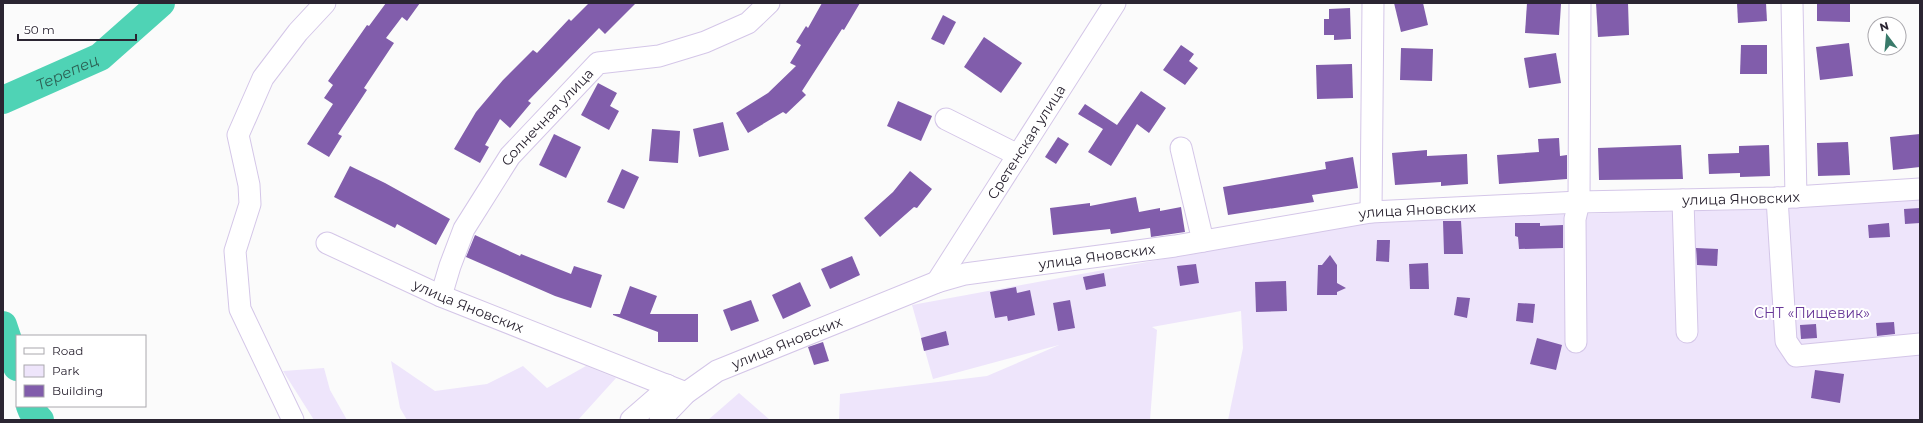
<svg xmlns="http://www.w3.org/2000/svg" width="1923" height="423" viewBox="0 0 1923 423" font-family="Montserrat,sans-serif">
<style>
.green{fill:#eee5fb}
.lines{fill:none;stroke-linecap:round;stroke-linejoin:round}
.river{stroke:#4fd3b5;stroke-width:28}
.building{fill:#815dab}
.minor-casing{stroke:#d4c6e8;stroke-width:23}
.minor{stroke:#fff;stroke-width:21}
.labels{text-anchor:middle;dominant-baseline:central;stroke-width:4;stroke-linejoin:round;paint-order:stroke}
.street-label{font-size:14px;fill:#2b2532;stroke:#fff}
.park-label{font-size:14px;fill:#683898;stroke:#fff}
.water-label{font-size:15px;font-style:italic;fill:#2c6154;stroke:#fff}
</style>
<rect width="100%" height="100%" fill="#fbfbfb"/>
<!-- green -->
<g class="green">
<polygon points="1920,198 1920,420 1228,420 1243,348 1241,311 1152,327 1157,330 1150,420 839,420 840,394 987,376 1059,345 933,379 912,305 1387,218 1743,210"/>
<polygon points="391,361 435,391 487,384 523,366 547,388 586,366 616,378 578,420 407,420 400,408"/>
<polygon points="324,368 330,390 347,420 314,420 283,371"/>
<polygon points="739,393 770,420 708,420"/>
</g>
<g class="lines">
<!-- river -->
<g class="river">
<path id="s1" d="M3,100L100,57L161,3"/>
<polyline points="3,325 17,367"/>
<polyline points="30,406 32,411 40,420"/>
</g>
</g>
<!-- building -->
<g class="building">
<polygon points="386,3 420,3 407,21 402,17 386,38 394,43 364,88 367,90 338,134 342,136 329,157 307,144 333,104 324,98 333,85 328,81 367,25 369,26"/>
<polygon points="589,3 636,3 605,34 599,28 528,101 531,103 510,128 500,119 485,145 489,147 480,163 454,149 476,112 503,80 533,50 537,53 569,19 571,21"/>
<polygon points="822,3 860,3 844,30 842,29 802,91 806,95 786,114 783,112 748,133 736,113 768,93 796,66 790,63 801,45 796,42 806,26 808,28"/>
<polygon points="1394,3 1423,3 1428,25 1401,32"/>
<polygon points="1527,3 1561,4 1559,35 1525,33"/>
<polygon points="1596,3 1628,3 1629,35 1598,37"/>
<polygon points="1737,3 1766,3 1767,21 1738,23"/>
<polygon points="1817,3 1850,3 1850,22 1817,21"/>
<polygon points="1350,8 1351,39 1334,40 1334,35 1324,35 1324,19 1329,19 1329,9"/>
<polygon points="943,15 956,22 944,45 931,39"/>
<polygon points="984,37 1022,63 1001,93 964,67"/>
<polygon points="1849,43 1853,76 1820,80 1816,47"/>
<polygon points="1181,45 1194,54 1189,61 1198,68 1185,85 1163,70"/>
<polygon points="1741,45 1767,45 1767,74 1740,74"/>
<polygon points="1401,48 1433,49 1432,81 1400,80"/>
<polygon points="1556,53 1561,83 1529,88 1524,58"/>
<polygon points="1352,64 1353,98 1317,99 1316,65"/>
<polygon points="598,83 617,93 610,106 619,111 609,130 581,115"/>
<polygon points="1141,91 1166,108 1149,133 1137,124 1111,166 1088,152 1103,129 1078,114 1085,104 1117,125"/>
<polygon points="898,101 932,116 921,141 887,126"/>
<polygon points="723,122 729,150 699,157 693,129"/>
<polygon points="652,129 680,131 678,163 649,161"/>
<polygon points="554,134 581,147 566,178 539,165"/>
<polygon points="1920,134 1920,167 1893,170 1890,137"/>
<polygon points="1058,137 1069,144 1056,164 1045,157"/>
<polygon points="1559,138 1560,156 1567,155 1567,179 1499,184 1497,155 1539,152 1538,139"/>
<polygon points="1848,142 1850,175 1818,176 1817,143"/>
<polygon points="1681,145 1683,179 1599,180 1598,148"/>
<polygon points="1769,145 1770,176 1740,177 1740,173 1709,174 1708,154 1739,153 1739,146"/>
<polygon points="1427,150 1427,156 1467,154 1468,184 1441,186 1441,182 1395,185 1392,153"/>
<polygon points="1353,157 1358,188 1312,195 1314,202 1228,215 1223,187 1326,169 1325,162"/>
<polygon points="350,166 385,183 450,219 436,245 397,224 395,228 334,197"/>
<polygon points="622,169 639,177 624,209 607,202"/>
<polygon points="910,171 932,189 917,208 914,207 880,237 864,218 893,192"/>
<polygon points="1136,197 1139,212 1160,208 1160,211 1181,207 1185,232 1151,237 1150,228 1111,234 1110,229 1053,235 1050,208 1090,203 1090,206"/>
<polygon points="1920,208 1920,223 1905,224 1904,209"/>
<polygon points="1443,221 1461,221 1463,254 1444,254"/>
<polygon points="1515,223 1540,223 1540,226 1563,225 1563,248 1519,249 1518,237 1515,236"/>
<polygon points="1889,223 1890,237 1869,238 1868,225"/>
<polygon points="475,235 520,256 521,254 571,274 574,266 602,275 591,308 555,296 466,257"/>
<polygon points="1377,240 1390,240 1389,262 1376,261"/>
<polygon points="1696,248 1718,249 1717,266 1697,265"/>
<polygon points="1330,255 1337,265 1337,283 1346,288 1337,292 1337,295 1317,295 1318,265 1322,265"/>
<polygon points="852,256 860,275 830,289 821,269"/>
<polygon points="1428,263 1429,289 1410,289 1409,264"/>
<polygon points="1196,264 1199,283 1180,286 1177,266"/>
<polygon points="1104,273 1106,286 1086,290 1083,277"/>
<polygon points="1286,281 1287,311 1256,312 1255,282"/>
<polygon points="800,282 811,306 783,319 772,295"/>
<polygon points="630,286 657,296 650,314 698,314 698,342 658,342 658,332 613,315 613,314 620,314"/>
<polygon points="1016,287 1017,293 1030,290 1035,315 1008,321 1007,316 995,318 990,292"/>
<polygon points="1457,297 1470,298 1467,318 1454,315"/>
<polygon points="751,300 759,321 731,331 723,310"/>
<polygon points="1070,300 1075,328 1058,331 1053,303"/>
<polygon points="1518,303 1535,304 1533,323 1516,321"/>
<polygon points="1894,322 1895,334 1877,336 1876,323"/>
<polygon points="1816,324 1817,338 1801,339 1800,325"/>
<polygon points="946,331 949,345 924,351 921,338"/>
<polygon points="1537,338 1562,345 1556,370 1530,364"/>
<polygon points="823,342 829,361 814,365 808,347"/>
<polygon points="1815,370 1844,374 1840,403 1811,398"/>
</g>
<g class="lines">
<!-- minor casing -->
<g class="minor-casing">
<g id="minor">
<polyline points="1792,3 1796,197"/>
<polyline points="946,119 1018,155"/>
<polyline points="1181,148 1203,241"/>
<polyline points="1777,198 1786,341 1796,356 1920,344"/>
<polyline points="1683,200 1687,332"/>
<polyline points="1371,212 1373,3"/>
<path id="s2" d="M327,243L441,296L686,393"/>
<path id="s3" d="M937,282L1115,3"/>
<path id="s4" d="M441,296L450,266L464,229L510,156L598,63L659,56L705,42L748,23L769,3"/>
<polyline points="1576,342 1575,219 1579,202 1580,3"/>
<polyline points="293,420 240,309 235,251 250,204 249,185 238,135 263,78 298,32 325,3"/>
<polyline points="631,420 661,394 667,385"/>
<path id="s5" d="M660,420L686,393L717,371L937,282L965,274L1175,246L1371,212L1579,202L1777,198L1920,189"/>
</g>
</g>
<!-- minor -->
<use href="#minor" class="minor"/>
</g>
<g class="labels">
<!-- street labels -->
<g class="street-label">
<text stroke="none"><textPath href="#s4" startOffset="211">Солнечная улица</textPath></text>
<text stroke="none"><textPath href="#s3" startOffset="166">Сретенская улица</textPath></text>
<text stroke="none"><textPath href="#s5" startOffset="1123">улица Яновских</textPath></text>
<text stroke="none"><textPath href="#s5" startOffset="799">улица Яновских</textPath></text>
<text stroke="none"><textPath href="#s5" startOffset="475">улица Яновских</textPath></text>
<text stroke="none"><textPath href="#s2" startOffset="155">улица Яновских</textPath></text>
<text stroke="none"><textPath href="#s5" startOffset="151">улица Яновских</textPath></text>
</g>
<!-- park labels -->
<g class="park-label">
<text x="1812" y="313">СНТ «Пищевик»</text>
</g>
<!-- water labels -->
<g class="water-label">
<text stroke="none"><textPath href="#s1" startOffset="70">Терепец</textPath></text>
</g>
</g>
<!-- border -->
<rect width="1923" height="423" fill="none" stroke="#2b2532" stroke-width="8"/>
<!-- legend -->
<rect x="16" y="335" width="130" height="72" fill="#ffffff" stroke="#aaa8ad"/>
<rect x="24" y="348" width="20" height="6" fill="#ffffff" stroke="#aaa8ad"/>
<text x="52" y="355" font-size="12" fill="#2b2532">Road</text>
<rect x="24" y="365" width="20" height="12" fill="#eee5fb" stroke="#aaa8ad"/>
<text x="52" y="375" font-size="12" fill="#2b2532">Park</text>
<rect x="24" y="385" width="20" height="12" fill="#815dab" stroke="#aaa8ad"/>
<text x="52" y="395" font-size="12" fill="#2b2532">Building</text>
<!-- north arrow -->
<g transform="translate(1887 36) rotate(344)"><circle r="19" fill="#ffffff" stroke="#aaa8ad"/>
<path d="M0-3L7 15L0 10L-7 15Z" fill="#397a6a"/>
<text y="-6" font-size="11" font-weight="bold" text-anchor="middle" fill="#2b2532">N</text>
</g>
<!-- scale -->
<path d="M18 34v6h118v-6" fill="none" stroke="#2b2532" stroke-width="2"/>
<text x="24" y="34" font-size="12" fill="#2b2532" stroke="#ffffff" stroke-width="3" paint-order="stroke">50 m</text>
</svg>
